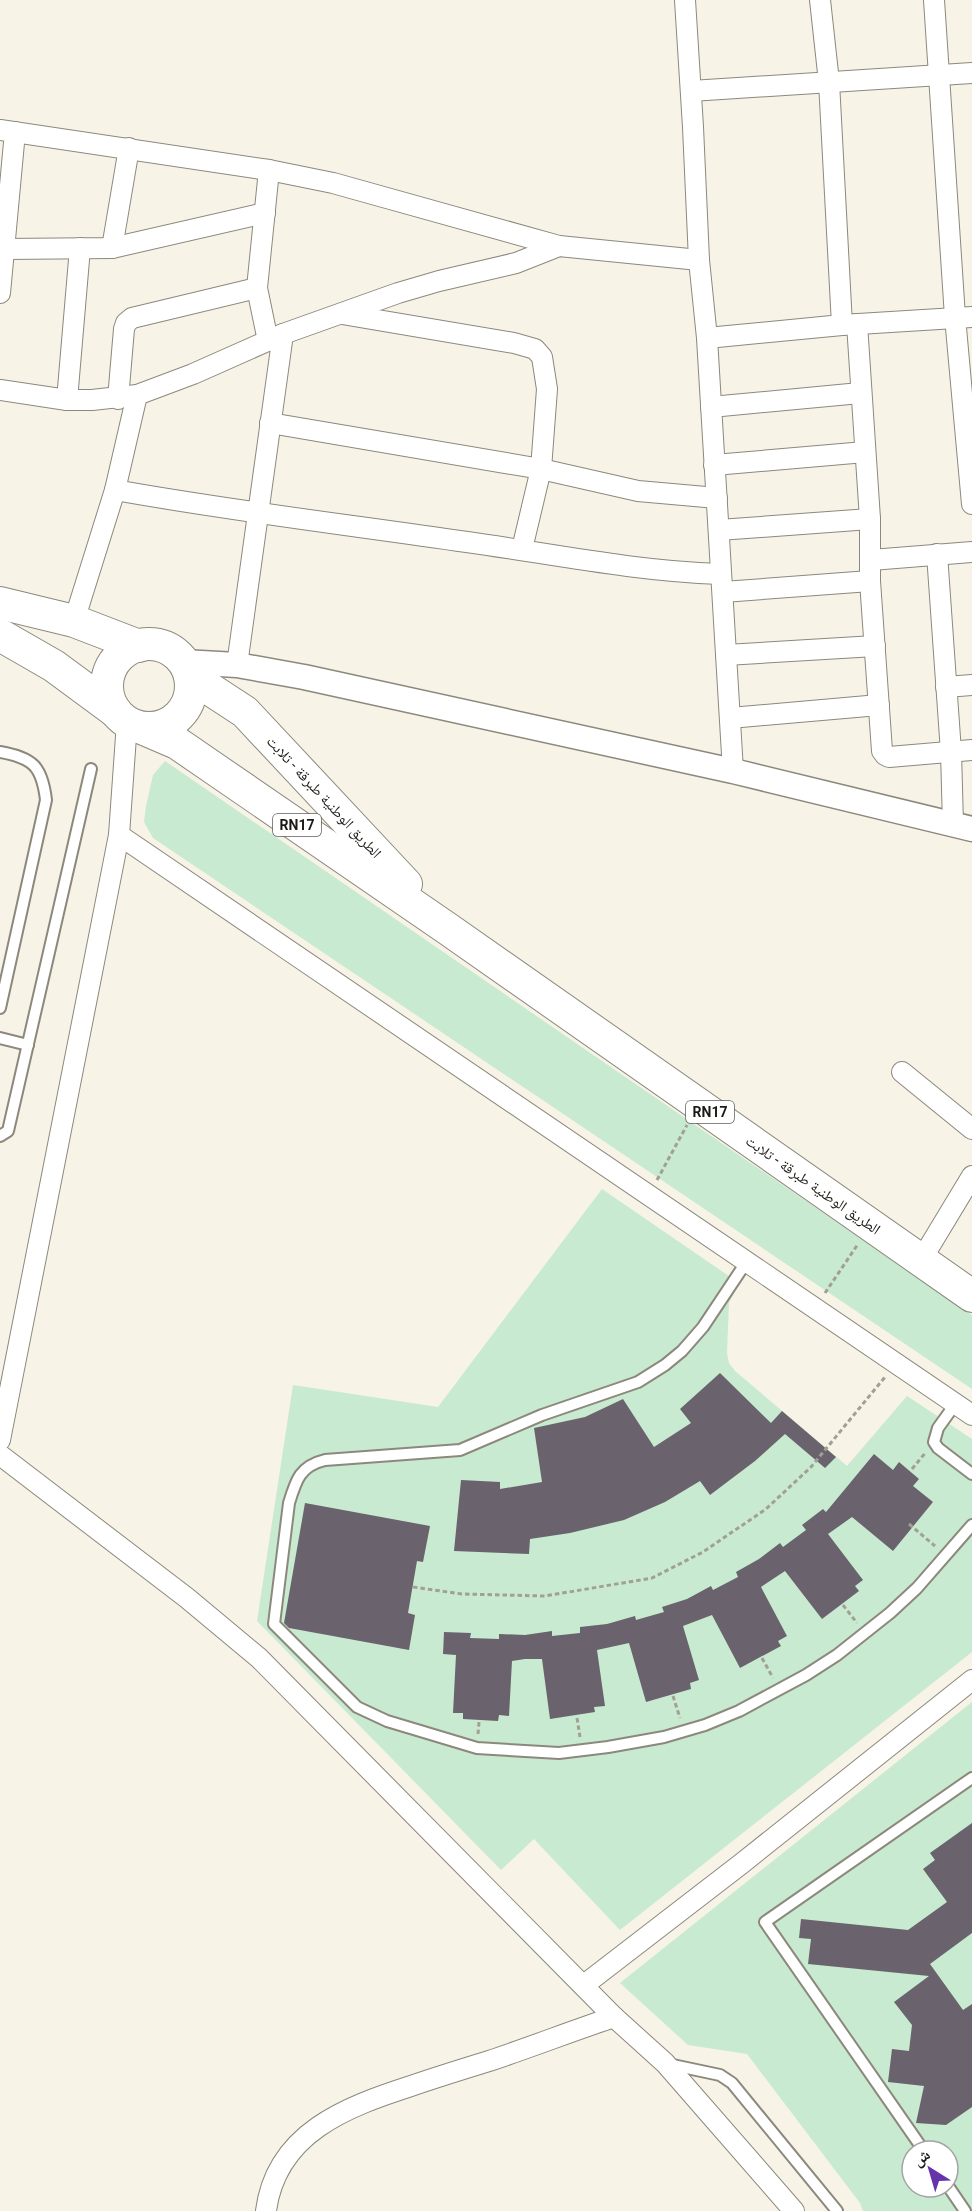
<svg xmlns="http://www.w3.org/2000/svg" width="972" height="2211" viewBox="0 0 972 2211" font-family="Roboto,'Noto Naskh Arabic',sans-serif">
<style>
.green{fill:#c8ead1;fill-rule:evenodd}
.building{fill:#6a626c}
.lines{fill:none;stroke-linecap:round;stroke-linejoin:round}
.service-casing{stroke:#8c887c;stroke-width:14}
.minor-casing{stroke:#8c887c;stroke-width:22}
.tertiary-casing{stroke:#8c887c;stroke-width:27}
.primary-casing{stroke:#8c887c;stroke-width:34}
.path{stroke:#a29f95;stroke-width:3;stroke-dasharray:4.5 3;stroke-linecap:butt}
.service{stroke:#fff;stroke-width:10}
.minor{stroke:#fff;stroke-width:20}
.tertiary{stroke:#fff;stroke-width:24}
.primary{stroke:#fff;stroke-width:32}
.labels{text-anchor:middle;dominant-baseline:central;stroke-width:6;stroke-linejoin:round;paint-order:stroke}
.shield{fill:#fff;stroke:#605f5c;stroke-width:1.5}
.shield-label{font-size:14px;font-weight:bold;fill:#1c1a16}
.street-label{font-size:15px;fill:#1c1a16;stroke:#fff}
</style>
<rect width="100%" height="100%" fill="#f7f3e6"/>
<!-- green -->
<g class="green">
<polygon points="165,761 972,1315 972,1389 153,838 144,822 146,806 153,775"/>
<polygon points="602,1189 739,1283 729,1303 727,1353 729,1363 735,1371 847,1466 907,1396 972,1439 972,1652 620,1930 534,1839 501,1870 257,1621 293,1385 438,1407"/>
<path d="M972,1702V2211H863L860,2203L747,2054L688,2045L620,1983ZM912,2151H948V2187H912Z"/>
</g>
<!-- building -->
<g class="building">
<polygon points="720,1373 771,1423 782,1411 836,1457 825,1468 785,1434 755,1461 710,1495 700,1481 665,1502 624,1520 570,1533 530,1539 529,1554 454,1551 461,1480 500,1482 500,1489 542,1482 534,1428 585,1417 623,1399 654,1447 691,1423 680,1409"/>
<polygon points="874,1454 893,1470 899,1462 919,1479 913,1486 933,1502 893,1551 852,1517 828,1534 863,1580 855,1586 859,1591 822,1619 785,1571 761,1587 787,1636 778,1641 781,1646 740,1668 712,1615 683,1626 699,1680 690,1683 691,1689 646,1702 629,1643 597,1650 605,1706 594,1707 595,1712 550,1719 542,1659 525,1659 512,1661 509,1716 499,1715 498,1721 463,1719 463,1713 453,1713 456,1655 443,1654 444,1632 471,1633 470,1638 499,1639 499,1634 525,1635 552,1631 552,1636 580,1633 580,1627 607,1624 635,1616 636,1620 664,1612 662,1607 687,1599 711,1586 713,1590 738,1577 736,1572 759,1559 780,1543 783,1547 806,1530 802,1525 823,1509 826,1512"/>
<polygon points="305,1503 430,1526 423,1562 417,1561 408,1613 415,1615 409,1650 289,1628 284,1623"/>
<polygon points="972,1823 972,1933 930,1964 963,2010 972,2004 972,2107 946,2125 916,2123 924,2086 888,2082 892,2049 909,2051 912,2025 894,2002 929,1976 808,1964 811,1939 799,1938 801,1919 908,1930 947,1902 923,1869 935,1860 930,1853"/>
</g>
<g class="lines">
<!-- service casing -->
<g class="service-casing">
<g id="service">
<path d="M0,752C33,758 42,766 46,800L0,1008"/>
<polyline points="0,1038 28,1045"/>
<polyline points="0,1136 8,1131 91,769"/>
<path d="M747,1261L703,1327L682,1351L665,1365L638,1382L542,1415L460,1450L325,1460C300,1466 296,1480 289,1503L274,1624L357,1707L387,1721L477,1748L559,1753L608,1747L664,1737L705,1725L739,1711L806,1675L837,1655L890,1613L917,1588L972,1525"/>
<polyline points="956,1403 938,1428 934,1442 938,1448 972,1474"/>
<polyline points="668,2064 720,2075 732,2083 837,2211"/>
<polyline points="924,2151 765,1922 972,1778"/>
<polyline points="948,2186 965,2211"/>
</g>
</g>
<!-- minor casing -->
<g class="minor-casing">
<g id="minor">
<polyline points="685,0 693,127 699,260 707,338 733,771"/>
<polyline points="820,0 829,82 842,325"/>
<polyline points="934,0 955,317 972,504"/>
<polyline points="691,91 972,73"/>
<polyline points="0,130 269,170 333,183 559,246"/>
<polyline points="112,248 129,148"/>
<polyline points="5,249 112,248 265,213"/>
<polyline points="0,293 15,132"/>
<polyline points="342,314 514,343 535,349 542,357 547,389 541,469 522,549"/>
<polyline points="857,324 870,519 870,581 882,751 885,755 889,757 972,750"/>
<polyline points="707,338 842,325 972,317"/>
<polyline points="268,341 257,288 269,170"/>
<polyline points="0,390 67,400 92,400 137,395 193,374 283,334 398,293 439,281 516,263 559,246 699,260"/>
<polyline points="118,399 124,329 126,323 132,318 257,288"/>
<polyline points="67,400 80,248"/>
<polyline points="711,407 860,393"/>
<polyline points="270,423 541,469 638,491 717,498"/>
<polyline points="714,465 865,452"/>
<path d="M115,490C232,511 350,525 467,542C552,554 635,571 720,574"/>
<polyline points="719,530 870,519"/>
<polyline points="937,554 951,752 953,824"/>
<polyline points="871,560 972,552"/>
<polyline points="723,592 870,581"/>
<polyline points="74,621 115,490 137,395"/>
<polyline points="726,655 875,646"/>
<polyline points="237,665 283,334"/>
<polyline points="946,687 972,685"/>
<polyline points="730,718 879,705"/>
<polyline points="119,835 972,1415"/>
<polyline points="902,1072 972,1129"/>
<polyline points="920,1262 972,1176"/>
<polyline points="0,1440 119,835 127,722"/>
<polyline points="0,1455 187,1598 259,1658 614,2017 665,2063 794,2211"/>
<polyline points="584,1985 741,1864 972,1680"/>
<path d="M266,2211C276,2133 346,2107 411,2086C437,2077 463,2069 489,2061C531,2047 572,2031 614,2017"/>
</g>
</g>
<!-- tertiary casing -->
<g class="tertiary-casing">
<polyline id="tertiary" points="183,662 237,665 304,677 733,771 972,829"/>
</g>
<!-- primary casing -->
<g class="primary-casing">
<g id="primary">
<polyline points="0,603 74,621 139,646"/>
<polyline points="0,635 54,666 115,711"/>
<circle cx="149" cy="686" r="42"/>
<polyline points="190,676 245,712 406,884"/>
<polyline points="142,728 177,743 448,929 972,1296"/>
</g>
</g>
<!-- path -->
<g class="path">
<polyline points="657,1180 687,1125"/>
<polyline points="825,1293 858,1244"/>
<polyline points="912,1469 926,1452"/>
<polyline points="909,1524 935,1546"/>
<polyline points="413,1587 462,1594 545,1596 652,1578 703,1552 766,1509 811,1467 885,1377"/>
<polyline points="843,1605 857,1623"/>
<polyline points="762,1658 773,1678"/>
<polyline points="673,1696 680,1718"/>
<polyline points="577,1718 580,1737"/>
<polyline points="478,1734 479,1722"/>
</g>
<!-- service -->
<use href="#service" class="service"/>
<!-- minor -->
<use href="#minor" class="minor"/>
<!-- tertiary -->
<use href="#tertiary" class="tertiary"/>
<!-- primary -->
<use href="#primary" class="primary"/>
</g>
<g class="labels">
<!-- shield labels -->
<g class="shield">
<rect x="273" y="814" width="48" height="22" rx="4.5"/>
<rect x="686" y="1101" width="48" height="22" rx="4.5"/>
</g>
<g class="shield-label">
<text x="297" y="825">RN17</text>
<text x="710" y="1112">RN17</text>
</g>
<!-- street labels -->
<g class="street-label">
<text transform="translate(324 797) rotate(47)">الطريق الوطنية طبرقة - تلابت</text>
<text transform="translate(813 1185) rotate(35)">الطريق الوطنية طبرقة - تلابت</text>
</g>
</g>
<!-- north arrow -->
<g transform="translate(930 2169) rotate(323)"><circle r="28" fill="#ffffff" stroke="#a4a3a2" stroke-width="1.5"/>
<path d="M0-4.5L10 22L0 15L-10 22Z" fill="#6533aa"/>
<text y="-9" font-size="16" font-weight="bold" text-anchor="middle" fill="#1c1a16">ش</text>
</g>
</svg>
